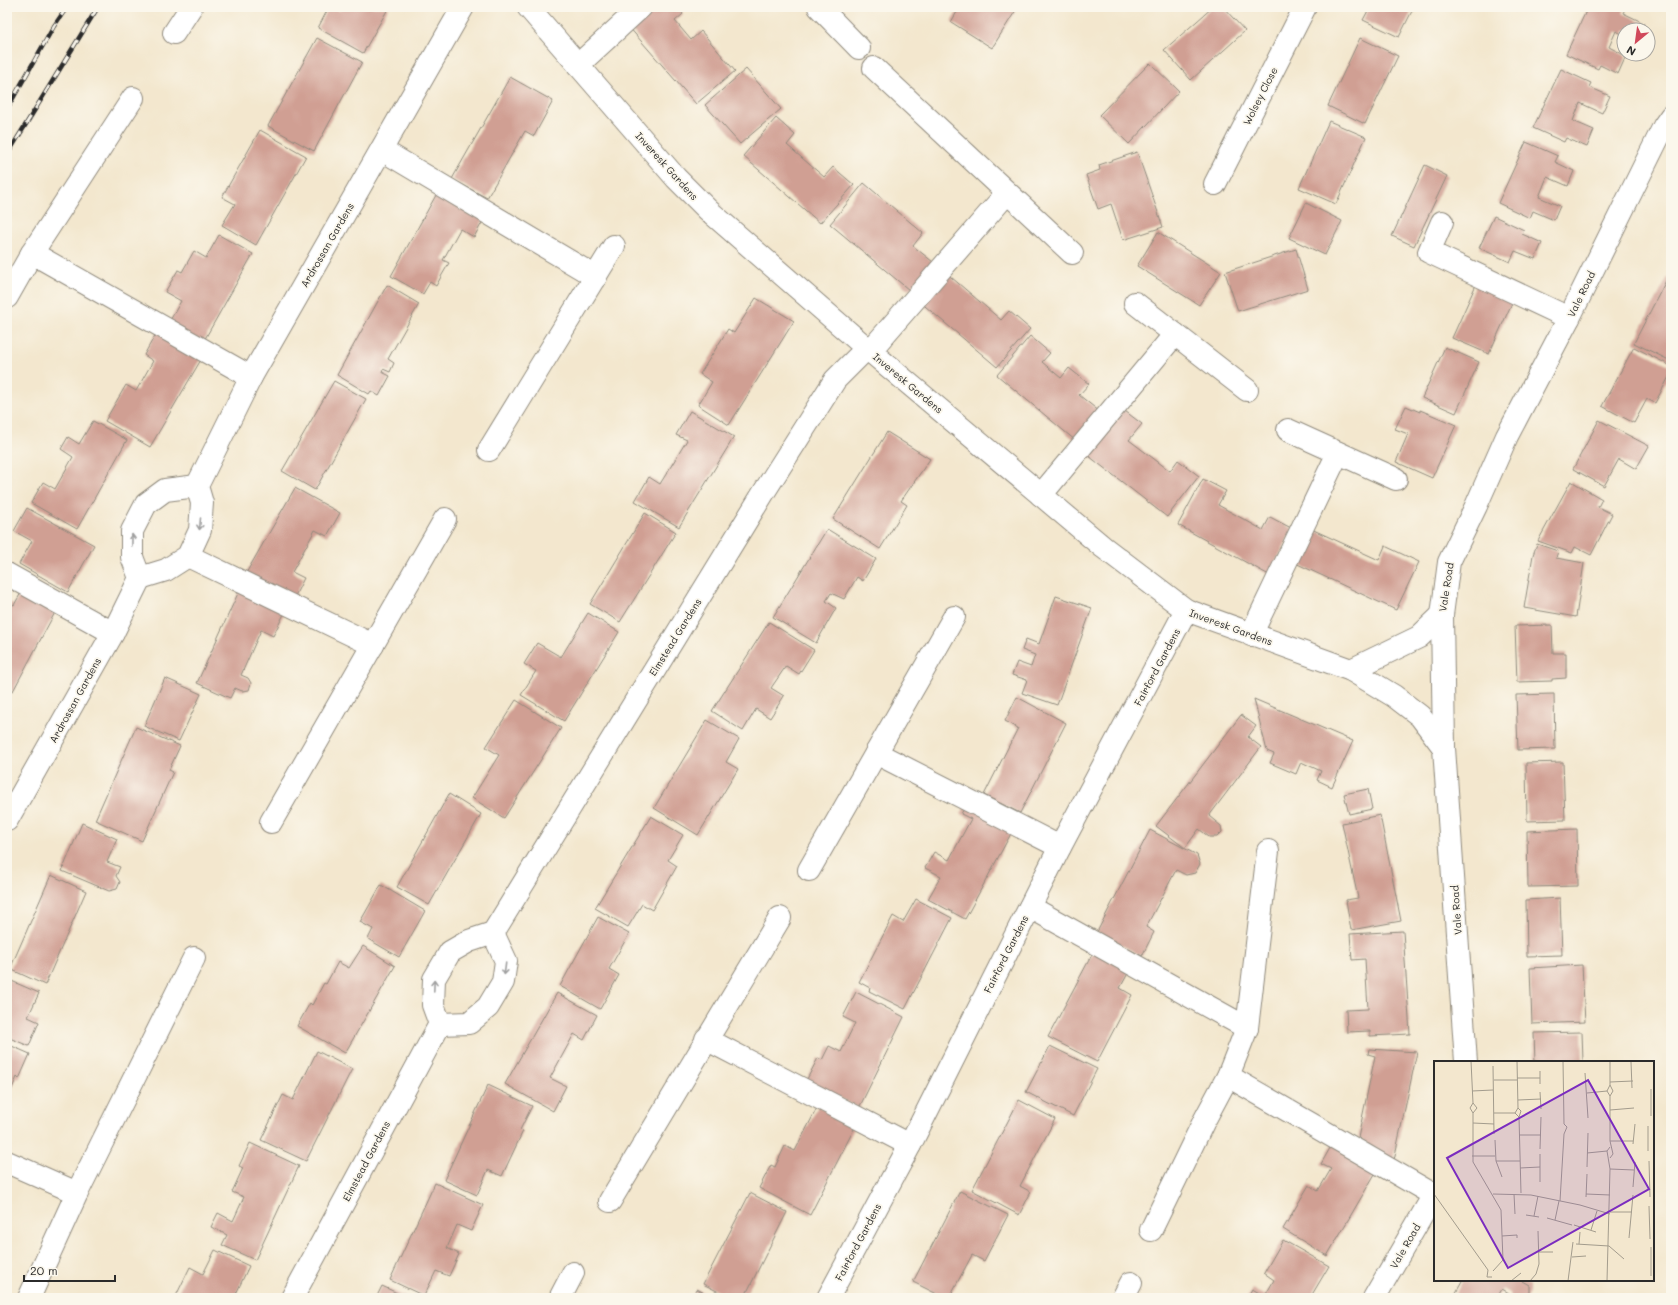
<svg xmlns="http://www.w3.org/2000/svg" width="1678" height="1305" viewBox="0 0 1678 1305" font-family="Mali,sans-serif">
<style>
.building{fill:#d09f93}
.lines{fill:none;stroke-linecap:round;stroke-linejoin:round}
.minor-casing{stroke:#8f897c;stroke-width:24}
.minor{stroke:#fff;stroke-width:22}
.rail-casing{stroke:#2b2b2b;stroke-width:4.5}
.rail{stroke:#fbf7ec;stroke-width:3;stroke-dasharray:9;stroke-linecap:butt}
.oneway{stroke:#a0a0a0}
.labels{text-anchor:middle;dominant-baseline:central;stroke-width:3.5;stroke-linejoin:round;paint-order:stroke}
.street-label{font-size:10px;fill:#2b2b2b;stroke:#fbf7ec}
.inset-road{fill:none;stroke:#a39c8d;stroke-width:1}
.view{fill:#7b2cbf;fill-opacity:0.15;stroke:#7b2cbf;stroke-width:2}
.inset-edge{fill:none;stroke:#2b2b2b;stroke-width:2}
</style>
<rect width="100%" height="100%" fill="#fbf7ec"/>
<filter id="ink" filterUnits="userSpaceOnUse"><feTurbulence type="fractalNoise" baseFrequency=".025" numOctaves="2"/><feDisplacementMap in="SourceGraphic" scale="8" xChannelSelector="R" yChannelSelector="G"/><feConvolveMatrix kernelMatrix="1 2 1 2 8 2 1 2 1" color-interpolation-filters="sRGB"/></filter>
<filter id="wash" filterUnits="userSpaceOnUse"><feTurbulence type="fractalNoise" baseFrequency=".012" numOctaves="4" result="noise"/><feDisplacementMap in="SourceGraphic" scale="16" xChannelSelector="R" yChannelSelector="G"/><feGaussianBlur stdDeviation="0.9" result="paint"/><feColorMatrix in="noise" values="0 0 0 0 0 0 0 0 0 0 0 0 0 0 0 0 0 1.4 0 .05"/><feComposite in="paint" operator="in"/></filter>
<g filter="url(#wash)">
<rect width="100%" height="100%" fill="#f3e7ce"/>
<g id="blocks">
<!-- building -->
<g class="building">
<polygon points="329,7 333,7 340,11 342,7 389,7 363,53 318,28"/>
<polygon points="650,7 678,7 683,14 675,21 691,40 701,31 735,71 696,104 628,26"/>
<polygon points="960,7 1012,7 1016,10 992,48 951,22"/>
<polygon points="1213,7 1223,7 1245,31 1191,80 1164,50"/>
<polygon points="1370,7 1414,7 1399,37 1363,20"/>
<polygon points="1588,7 1620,7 1625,9 1623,13 1644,23 1640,30 1624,30 1624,35 1616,31 1609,47 1626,56 1618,74 1600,65 1598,69 1566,54"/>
<polygon points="317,38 362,62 314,151 268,126"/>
<polygon points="1360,38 1398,56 1365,124 1328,106"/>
<polygon points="1150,63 1179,91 1129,144 1099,115"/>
<polygon points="746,69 781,109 740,144 705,105"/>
<polygon points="1561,69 1591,83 1589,87 1610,96 1602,113 1580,103 1573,121 1594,130 1587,147 1566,138 1564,142 1533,128"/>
<polygon points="510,77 553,101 534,136 525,131 487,198 452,179"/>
<polygon points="776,118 795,135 787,145 824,177 833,167 854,185 820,223 743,156"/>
<polygon points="1329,121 1366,137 1336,204 1299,188"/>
<polygon points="260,130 306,156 256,245 222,225 235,204 222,197"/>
<polygon points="1526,142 1558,156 1555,162 1574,171 1568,186 1547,177 1539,197 1560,206 1554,220 1533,211 1530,218 1498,203"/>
<polygon points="1137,152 1163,227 1123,240 1111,204 1098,209 1086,175 1100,170 1099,165"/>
<polygon points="1425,165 1447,176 1414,246 1392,236"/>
<polygon points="864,183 923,233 913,246 933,262 909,290 830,224"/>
<polygon points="440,188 487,214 474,237 460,229 443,260 449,263 442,275 436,286 430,282 423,294 391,276"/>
<polygon points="1306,203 1342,221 1325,255 1289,238"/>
<polygon points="1494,216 1524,230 1522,234 1542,243 1535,259 1515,251 1510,262 1479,248"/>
<polygon points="1158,232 1221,272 1199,305 1137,266"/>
<polygon points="219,235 253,254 202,344 168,324 181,301 165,292 178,270 182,272 194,251 206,258"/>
<polygon points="1296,249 1308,289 1238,311 1225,272"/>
<polygon points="944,271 1001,320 1009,311 1030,329 997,367 919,301"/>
<polygon points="1671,271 1671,361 1634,343"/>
<polygon points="1479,278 1516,294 1489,354 1452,338"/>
<polygon points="387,285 419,304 388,359 394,363 390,372 383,369 382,372 390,376 379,396 371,391 369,394 337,375"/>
<polygon points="756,298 794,321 729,425 698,405 712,382 700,374 728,329 734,333"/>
<polygon points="157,332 202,358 150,447 105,421 126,385 136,391 153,361 144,355"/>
<polygon points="1030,336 1050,353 1042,362 1061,378 1069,368 1089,384 1079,395 1100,412 1076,441 997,375"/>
<polygon points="1445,347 1479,362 1456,413 1422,398"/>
<polygon points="1634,347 1671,366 1671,373 1655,403 1647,399 1634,423 1602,406"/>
<polygon points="334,381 366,399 315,490 282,471"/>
<polygon points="1406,406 1420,412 1420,410 1456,425 1432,478 1396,462 1408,434 1395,429"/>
<polygon points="1121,408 1142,424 1129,440 1170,471 1178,460 1199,476 1167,517 1085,453"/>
<polygon points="690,411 734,437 679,527 635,501 649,477 660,484 673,463 687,440 676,435"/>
<polygon points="1599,420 1649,446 1636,469 1619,459 1604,486 1573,469"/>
<polygon points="93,421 127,440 77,529 31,503 43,482 55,489 73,457 61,449 68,437 79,444"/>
<polygon points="887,432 930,459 901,501 907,505 880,549 833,519"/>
<polygon points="1203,479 1226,491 1218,505 1263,530 1270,517 1293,529 1269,575 1178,525"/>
<polygon points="1571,481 1602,499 1598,507 1612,514 1591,555 1575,547 1572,553 1538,541"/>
<polygon points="295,488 340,513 327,536 315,530 292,572 304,578 292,602 245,575"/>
<polygon points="27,508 94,545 68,592 19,564 32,541 14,531"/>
<polygon points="645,513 676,532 620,622 590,604"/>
<polygon points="1307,527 1379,560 1385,546 1419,562 1396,610 1291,561"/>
<polygon points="827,529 876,559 863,581 857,577 844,599 831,593 826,601 836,608 816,643 773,617"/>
<polygon points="1537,544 1558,551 1556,558 1584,563 1576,617 1524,608 1533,555"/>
<polygon points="25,586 59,605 13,691 7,688 7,601 14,605"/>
<polygon points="240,589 286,610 273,636 261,630 241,675 248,678 251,683 249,690 242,691 235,688 230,698 197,683"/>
<polygon points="1056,596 1092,608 1057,705 1022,693 1027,680 1012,675 1017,662 1031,667 1035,655 1022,650 1026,639 1039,644"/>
<polygon points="588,613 619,632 564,721 521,695 536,671 524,664 537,643 561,657"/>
<polygon points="769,622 814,650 799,674 786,666 771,688 784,696 770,718 756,709 743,731 712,711"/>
<polygon points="1552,625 1553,653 1566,653 1566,678 1552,679 1552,681 1517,682 1515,626"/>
<polygon points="165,678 201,694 179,741 144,726"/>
<polygon points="1554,694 1555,749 1518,750 1516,695"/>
<polygon points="1017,697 1066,723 1020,813 984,795 1018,728 1005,721"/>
<polygon points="1254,699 1353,741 1332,787 1317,780 1321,771 1301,762 1296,774 1270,763 1274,754 1267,751"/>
<polygon points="516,700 561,728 504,818 472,798 499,755 486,747"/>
<polygon points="1241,715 1256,726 1248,737 1261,747 1209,816 1221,826 1222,832 1217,837 1209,837 1199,829 1185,848 1156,826"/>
<polygon points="707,720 739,739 726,762 738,769 698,835 654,808"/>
<polygon points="136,727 180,746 169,770 173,772 142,841 95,820"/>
<polygon points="1563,762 1565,820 1527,821 1526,763"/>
<polygon points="1368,789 1372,809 1349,814 1344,794"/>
<polygon points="449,794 481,814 429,905 397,887"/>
<polygon points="967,803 1014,828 965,919 928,899 941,876 925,868 934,852 949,860 971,819 961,814"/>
<polygon points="1380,815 1401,921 1351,930 1346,900 1358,898 1342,823"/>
<polygon points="651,816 683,835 668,860 677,866 652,910 642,904 628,927 595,908"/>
<polygon points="82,823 117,839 107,862 120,867 116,876 120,882 117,889 109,891 62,871"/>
<polygon points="1577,829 1578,886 1528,887 1527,831"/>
<polygon points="1150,830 1197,855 1200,864 1195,873 1186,875 1176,870 1146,927 1154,932 1142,956 1097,932"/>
<polygon points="51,875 86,891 45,985 10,969"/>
<polygon points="381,885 425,911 399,957 368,939 373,929 360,922"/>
<polygon points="1560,898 1562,955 1527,956 1526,900"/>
<polygon points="916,899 952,918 905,1009 869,991 870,988 859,982 893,916 903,922"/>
<polygon points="598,917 629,934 609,969 619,975 600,1009 560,986"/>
<polygon points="1403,931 1410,1034 1370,1036 1370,1031 1347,1032 1346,1010 1368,1009 1365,959 1352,960 1350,934"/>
<polygon points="363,946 395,966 345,1053 297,1026 310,1003 312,1005 324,983 326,984 338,962 349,968"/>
<polygon points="1096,947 1132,966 1120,988 1132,995 1097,1062 1048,1037"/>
<polygon points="1582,965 1585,1022 1532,1024 1530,968"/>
<polygon points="7,979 39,993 28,1017 39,1022 29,1046 7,1037"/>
<polygon points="856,992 904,1017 859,1108 806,1081 818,1058 822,1060 829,1046 841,1052 855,1023 843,1017"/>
<polygon points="557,993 597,1015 584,1040 574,1034 550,1078 566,1086 553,1111 505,1084"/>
<polygon points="1582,1032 1583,1062 1535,1062 1534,1033"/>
<polygon points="7,1044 30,1054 19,1079 17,1077 7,1100"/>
<polygon points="1050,1046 1097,1069 1073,1116 1026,1092"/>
<polygon points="1369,1049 1417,1052 1394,1160 1358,1138 1375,1056 1368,1054"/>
<polygon points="317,1051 352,1069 306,1161 261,1140 283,1095 293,1100"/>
<polygon points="488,1085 532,1106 520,1130 523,1131 502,1176 488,1170 477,1195 444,1180"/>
<polygon points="1019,1100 1055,1119 1020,1186 1031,1192 1019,1215 972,1190"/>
<polygon points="818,1106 856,1125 810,1215 759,1188 771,1165 775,1167 785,1146 795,1151"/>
<polygon points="1334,1141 1379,1167 1327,1256 1283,1229 1309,1185 1318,1191 1331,1169 1321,1164"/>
<polygon points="250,1143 299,1166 255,1260 222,1245 227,1235 211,1227 218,1213 233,1221 244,1197 232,1192 243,1168 239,1166"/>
<polygon points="435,1183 483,1205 471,1231 457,1225 447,1248 459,1254 449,1276 436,1271 424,1296 390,1280"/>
<polygon points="960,1191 1008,1215 984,1261 972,1255 949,1298 945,1298 913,1282"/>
<polygon points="750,1193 787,1212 744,1298 731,1298 703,1284"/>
<polygon points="1283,1240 1329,1266 1310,1298 1247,1298 1252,1289 1265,1296 1274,1280 1264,1273"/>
<polygon points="215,1250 249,1266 234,1298 175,1298 190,1267 203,1274"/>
<polygon points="1463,1280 1524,1280 1523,1282 1530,1286 1530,1292 1527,1298 1510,1298 1509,1293 1502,1289 1497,1298 1453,1298"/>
<polygon points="382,1286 408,1298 376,1298"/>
<polygon points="697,1289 714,1298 692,1298"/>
</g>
</g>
</g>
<g filter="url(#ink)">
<use href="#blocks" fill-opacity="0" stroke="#8f897c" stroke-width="1"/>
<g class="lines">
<!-- minor casing -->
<g class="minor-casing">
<g id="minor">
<polyline points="528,7 676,178 708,210 870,351 1103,547 1186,610 1351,670 1394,696 1420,716 1444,748"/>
<polyline points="819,7 859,48"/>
<polyline points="174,33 191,7"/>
<polyline points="578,65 641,7"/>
<polyline points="874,68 1072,253"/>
<polyline points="382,150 596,277"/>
<polyline points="1215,184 1305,7"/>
<polyline points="1442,222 1429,252 1569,318"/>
<polyline points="32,253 251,377"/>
<polyline points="7,297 32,253 133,98"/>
<polyline points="1135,303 1247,390"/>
<polyline points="870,351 1007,193"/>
<polyline points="1288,430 1396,479"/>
<polyline points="489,450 614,246"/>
<polyline points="1041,495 1175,334"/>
<polyline points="188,556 373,645"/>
<polyline points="7,574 113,633"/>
<polyline points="140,578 166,570 188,556 200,530 202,503 197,486 251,377 463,7"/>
<polyline points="1251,635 1338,453"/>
<polyline points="1351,670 1419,637 1442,615"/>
<polyline points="876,753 1060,847"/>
<polyline points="7,820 113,633 140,578 132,557 132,531 146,504 165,490 197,486"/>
<polyline points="271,822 445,519"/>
<polyline points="809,870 954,617"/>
<polyline points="1030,907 1247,1028"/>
<polyline points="440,1024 433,1005 434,979 450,952 469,941 493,933 764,492 835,380 867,348"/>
<polyline points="440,1024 469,1023 488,1007 503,982 506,961 493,933"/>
<polyline points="706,1039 910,1145"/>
<polyline points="1466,1062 1444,748 1442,615 1449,562 1476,506 1507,436 1569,318 1664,126 1671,116"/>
<polyline points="1228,1076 1434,1195"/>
<polyline points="7,1162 77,1193"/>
<polyline points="610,1201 780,918"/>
<polyline points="1151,1230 1204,1121 1228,1076 1247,1028 1268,851"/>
<polyline points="29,1298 77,1193 194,958"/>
<polyline points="292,1298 440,1024"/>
<polyline points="560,1298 573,1273"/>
<polyline points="828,1298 910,1145 1060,847 1186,610"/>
<polyline points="1123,1298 1131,1283"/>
<polyline points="1374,1298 1435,1193"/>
</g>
</g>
<!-- minor -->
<use href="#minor" class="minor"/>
<!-- rail casing -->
<g class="rail-casing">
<g id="rail">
<polyline points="7,109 54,26 67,7"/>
<polyline points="7,155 98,7"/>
</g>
</g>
<!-- rail -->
<use href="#rail" class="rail"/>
</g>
<!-- one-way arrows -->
<defs><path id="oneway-shaft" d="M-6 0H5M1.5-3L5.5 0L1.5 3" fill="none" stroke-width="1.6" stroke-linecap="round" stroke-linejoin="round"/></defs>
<g class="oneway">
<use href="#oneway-shaft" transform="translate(200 524) rotate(95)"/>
<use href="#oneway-shaft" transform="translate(132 540) rotate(-89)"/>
<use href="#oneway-shaft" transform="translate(505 969) rotate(97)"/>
<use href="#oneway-shaft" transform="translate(434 986) rotate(-88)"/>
</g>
</g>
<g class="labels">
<!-- street labels -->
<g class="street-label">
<text transform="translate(1260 96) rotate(-63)">Wolsey Close</text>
<text transform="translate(667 166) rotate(48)">Inveresk Gardens</text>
<text transform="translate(327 245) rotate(-60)">Ardrossan Gardens</text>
<text transform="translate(1581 294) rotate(-64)">Vale Road</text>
<text transform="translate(908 383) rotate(40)">Inveresk Gardens</text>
<text transform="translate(1446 587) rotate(-81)">Vale Road</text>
<text transform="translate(1231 627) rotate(20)">Inveresk Gardens</text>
<text transform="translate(675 637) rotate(-58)">Elmstead Gardens</text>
<text transform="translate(1157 667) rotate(-62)">Fairford Gardens</text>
<text transform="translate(75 700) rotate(-61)">Ardrossan Gardens</text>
<text transform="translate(1456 910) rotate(-94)">Vale Road</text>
<text transform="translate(1006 954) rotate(-63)">Fairford Gardens</text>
<text transform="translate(366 1161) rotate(-62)">Elmstead Gardens</text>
<text transform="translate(858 1242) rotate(-62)">Fairford Gardens</text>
<text transform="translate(1405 1246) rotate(-60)">Vale Road</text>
</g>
</g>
<!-- overview -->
<g transform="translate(1434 1061)">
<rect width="220" height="220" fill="#f3e7ce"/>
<path class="inset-road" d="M37,0L39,42L43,47L39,52M83,0L84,47L81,52L85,56M197,1L198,27M59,5L60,73M106,10V23M151,12L154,57M83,17H106M60,19H83M176,21L199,20M217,28V55M38,30L59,29M106,31L107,48M153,32L173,30M176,35L179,30L176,24M84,39L107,38M39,42L36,47L39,52V101L67,149L69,199L59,210M84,47L87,50L85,56L87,132M176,49L200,47M60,52H81M39,62L60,63M214,65V90M85,74H107M61,79L62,100L68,116M176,80H199M199,83L201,63M106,88L107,56M153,92L173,90M38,95H61M176,97L179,93L176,80V35L173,30L176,24V0M62,100H86M215,100L216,136M153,106L154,72M86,107L106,106M176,108L200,109M106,121V93M199,126L201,101M0,133L54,209M59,133L97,134L146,144L176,153M80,133L81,153M152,133L176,134M152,136L153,113M126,140L130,73L133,66L130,63L129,0M215,145L216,178M176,151H198M92,154L105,156M100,155L104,135M113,157L138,164M121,159L125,140M140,164L162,171M157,169L163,150M68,175L83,174V177M195,177L199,134M142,183L175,185L190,198M145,183L146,171M105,191H119M138,196L152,195M54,209L53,216H58M217,215V186M77,220L87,212M96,220L102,213L105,203L104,170M134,220L139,181M173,220L176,108L173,90L176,86"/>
<path class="view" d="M154,19L215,128L74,207L13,97Z"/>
<rect width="220" height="220" class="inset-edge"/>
</g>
<!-- margin -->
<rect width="1678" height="1305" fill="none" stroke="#fbf7ec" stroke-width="24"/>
<!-- north arrow -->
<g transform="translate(1636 42) rotate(209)"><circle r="19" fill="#fbf7ec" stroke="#a8a59f"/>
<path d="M0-3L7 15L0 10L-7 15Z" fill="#d1495b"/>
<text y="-6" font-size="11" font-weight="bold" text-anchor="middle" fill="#2b2b2b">N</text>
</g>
<!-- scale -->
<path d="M24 1275v6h91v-6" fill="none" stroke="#2b2b2b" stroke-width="2"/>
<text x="30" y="1275" font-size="12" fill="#2b2b2b" stroke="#fbf7ec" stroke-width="3" paint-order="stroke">20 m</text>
</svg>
